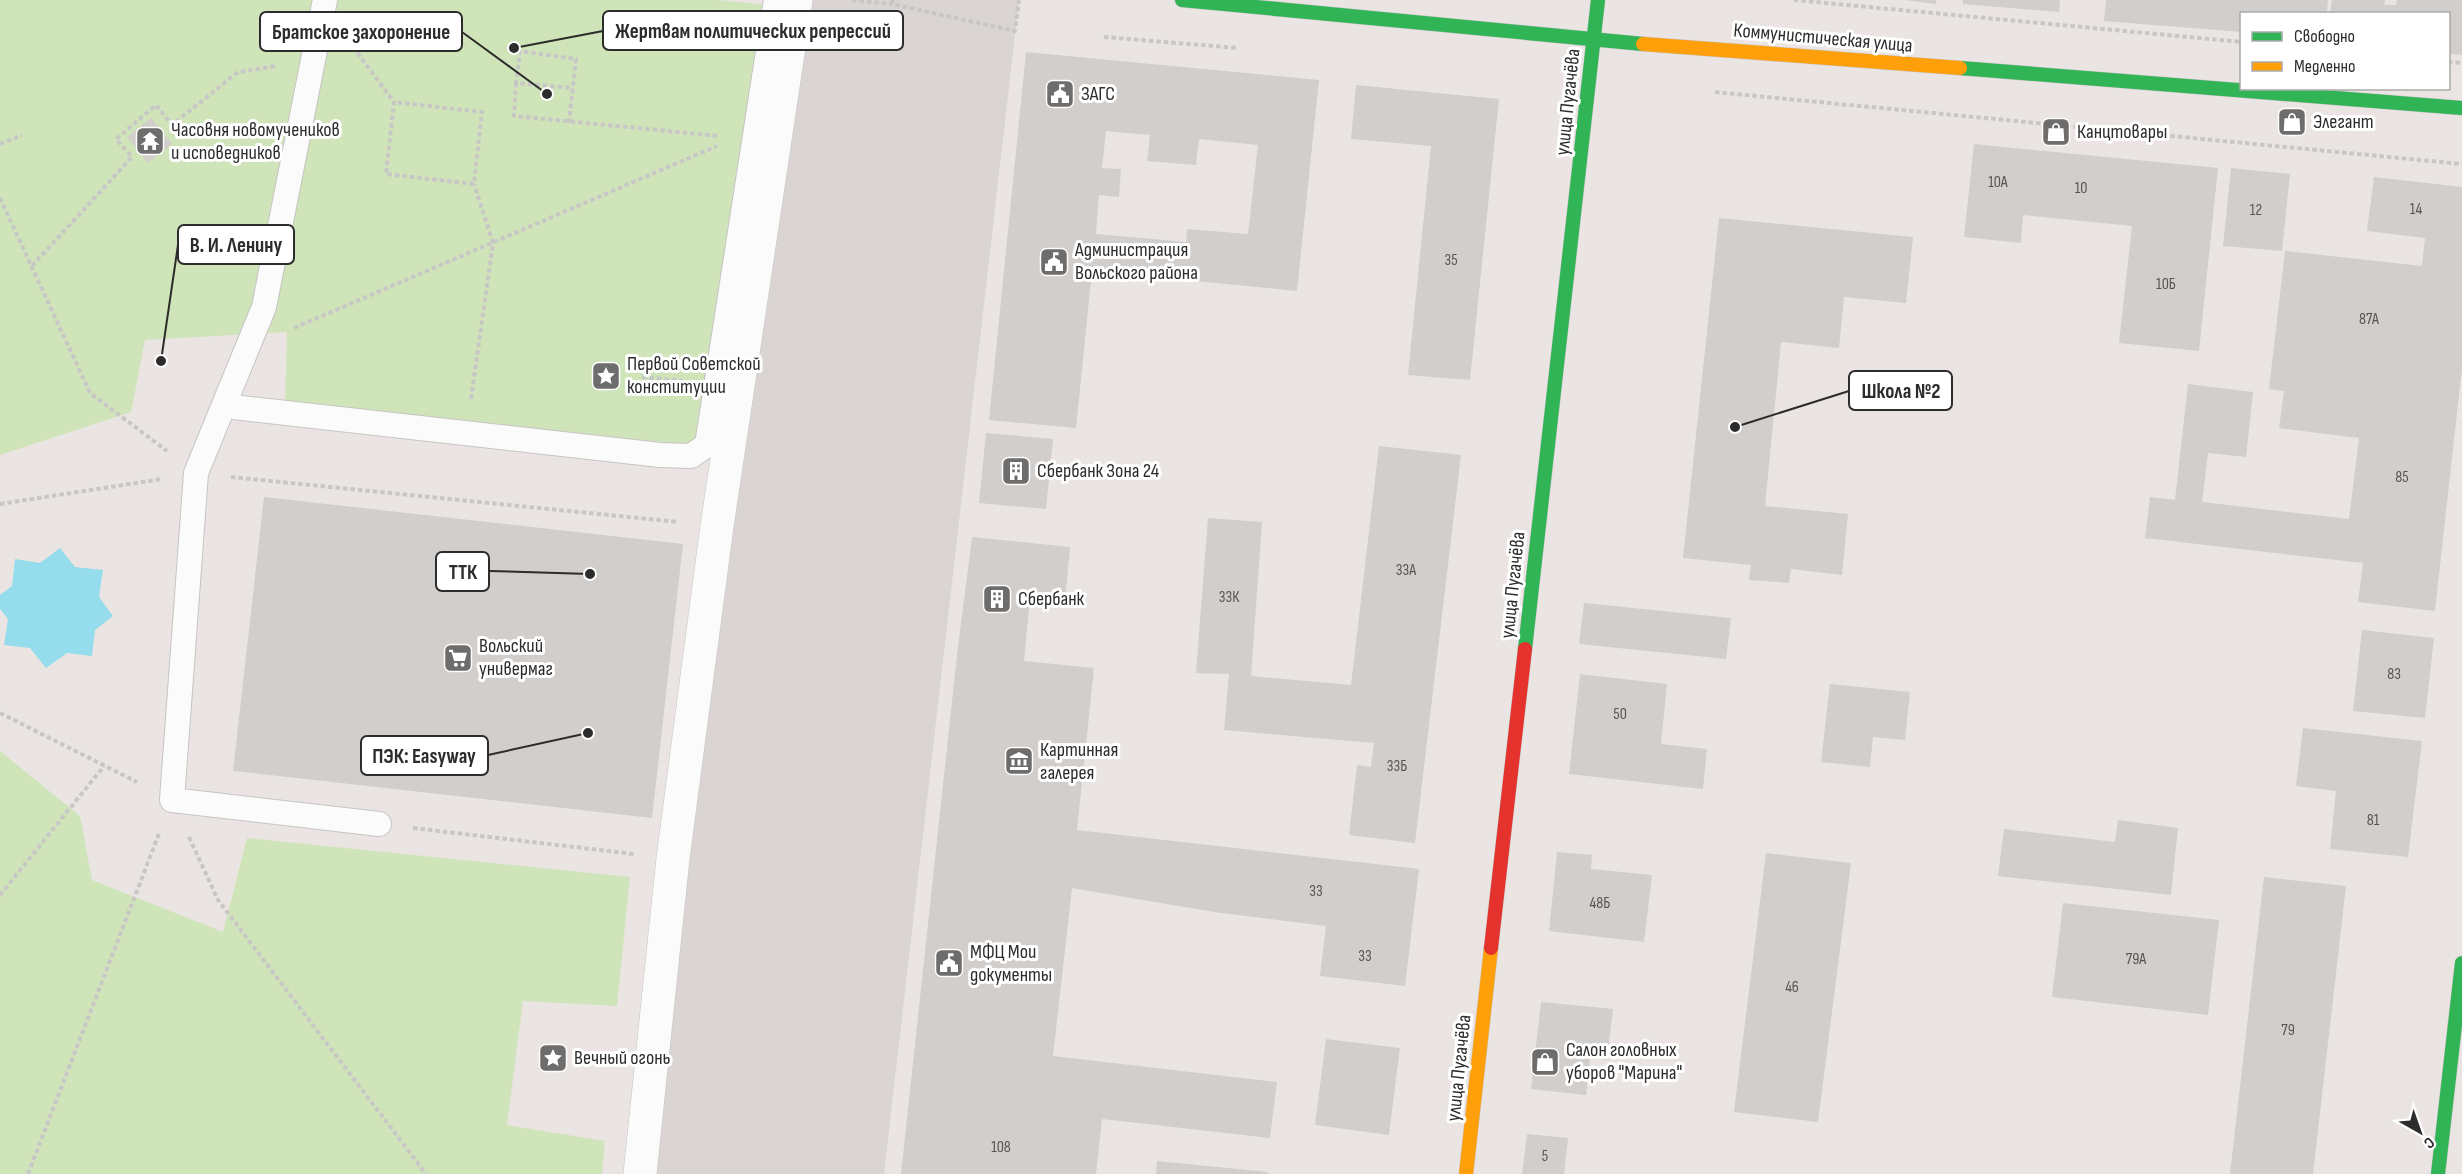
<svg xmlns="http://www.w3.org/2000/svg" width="2462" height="1174" viewBox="0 0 2462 1174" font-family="'Sofia Sans Condensed',sans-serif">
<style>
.green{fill:#d0e4ba}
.plaza{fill:#dad5d2}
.water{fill:#95ddec}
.building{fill:#d1cecb;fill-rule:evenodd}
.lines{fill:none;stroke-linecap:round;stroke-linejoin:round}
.lane-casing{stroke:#c6c4c4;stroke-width:26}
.street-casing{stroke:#c6c4c4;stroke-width:34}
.fast-casing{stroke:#c6c4c4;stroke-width:15}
.slow-casing{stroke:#c6c4c4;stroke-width:15}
.jam-casing{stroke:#c6c4c4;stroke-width:15}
.path{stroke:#c7c7c6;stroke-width:4;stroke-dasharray:4.5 3;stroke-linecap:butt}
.lane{stroke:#fcfbfb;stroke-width:24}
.street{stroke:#fcfbfb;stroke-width:33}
.fast{stroke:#30b455;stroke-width:14}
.slow{stroke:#ff9f0a;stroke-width:14}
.jam{stroke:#e5322d;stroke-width:14}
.labels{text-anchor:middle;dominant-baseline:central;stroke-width:6;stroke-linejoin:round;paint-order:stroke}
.number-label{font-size:16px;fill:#565554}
.street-label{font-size:20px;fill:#2c2c2c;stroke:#fff}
.poi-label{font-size:20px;fill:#2c2c2c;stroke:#fff;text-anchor:start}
.leader{fill:none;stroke:#2c2c2c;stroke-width:2}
.callout-dot{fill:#2c2c2c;stroke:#fff;stroke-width:2}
.callout{fill:#fff;stroke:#2c2c2c;stroke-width:2}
.callout-label{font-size:21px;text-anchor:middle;font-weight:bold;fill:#2c2c2c}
</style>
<rect width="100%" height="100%" fill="#eae5e2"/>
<!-- green -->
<g class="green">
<polygon points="0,0 718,0 768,5 696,445 285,408 287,332 145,340 131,412 0,455"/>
<polygon points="0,751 80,816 92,880 223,932 247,838 630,877 617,1006 523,1001 507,1125 605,1141 602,1174 0,1174"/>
</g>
<!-- plaza -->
<polygon class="plaza" points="796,0 1019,0 884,1174 640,1174"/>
<!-- water -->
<polygon class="water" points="60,548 75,567 103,570 99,597 113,616 95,630 92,656 67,653 46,668 30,648 4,645 8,619 0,609 0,595 12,586 15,559 40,563"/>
<!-- building -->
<g class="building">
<polygon points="1905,0 1936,0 1936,4"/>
<polygon points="1963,0 2060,0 2059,12 1963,4"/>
<polygon points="2106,0 2328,0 2327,14 2242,14 2242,32 2104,21"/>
<polygon points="2332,0 2385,0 2384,5 2396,5 2397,0 2462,0 2462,55 2448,54 2448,14 2330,14"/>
<path d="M1026,52L1319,80L1297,291L1092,271L1076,428L989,420ZM1106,131L1150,135L1147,161L1196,165L1199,139L1258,145L1248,234L1187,229L1186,242L1096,234L1099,195L1119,197L1121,169L1102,168Z"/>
<polygon points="1356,85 1499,99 1470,380 1408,375 1431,146 1351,139"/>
<polygon points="151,118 172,144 148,163 127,137"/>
<polygon points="1974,144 2218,168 2199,351 2119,343 2132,226 2023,215 2021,243 1964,237"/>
<polygon points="2231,168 2290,174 2282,251 2223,246"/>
<polygon points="2374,177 2462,187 2462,368 2435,611 2358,602 2363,563 2145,538 2150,497 2175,500 2188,384 2253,392 2246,457 2208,453 2202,502 2349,519 2359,438 2279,428 2284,391 2269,389 2285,251 2422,266 2425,238 2367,231"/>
<polygon points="1719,218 1913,237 1906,303 1844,297 1839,348 1781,342 1765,506 1848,514 1842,575 1791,569 1789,583 1749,580 1751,565 1683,558"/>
<polygon points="986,433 1053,439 1046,509 979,503"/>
<polygon points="1379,446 1461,455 1415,843 1349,835 1357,765 1371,767 1374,743 1224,730 1229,674 1196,673 1208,518 1262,522 1251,676 1351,685"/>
<polygon points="264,497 683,544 652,818 233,771"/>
<polygon points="972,537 1070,547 1065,601 1030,598 1024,661 1094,668 1077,830 1419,869 1405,986 1320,976 1326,926 1214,912 1072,888 1053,1056 1277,1082 1270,1138 1102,1119 1096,1174 901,1174 957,655"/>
<polygon points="1584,603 1731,618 1726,659 1579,644"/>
<polygon points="2362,630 2434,638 2425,718 2353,711"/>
<polygon points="1580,674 1667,684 1661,744 1707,749 1703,789 1569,774"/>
<polygon points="1830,684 1910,692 1905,740 1873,737 1870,767 1821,762"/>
<polygon points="2303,728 2422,741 2408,857 2330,849 2336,791 2296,786"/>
<polygon points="2118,820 2178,828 2171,895 1998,876 2004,829 2115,842"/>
<polygon points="1557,852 1592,855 1591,869 1652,875 1644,942 1549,931"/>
<polygon points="1766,853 1851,863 1818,1122 1734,1112"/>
<polygon points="2264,877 2346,886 2313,1174 2230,1174"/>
<polygon points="2063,903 2219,920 2208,1015 2052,997"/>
<polygon points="1541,1002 1613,1009 1607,1060 1590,1058 1586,1095 1531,1089"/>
<polygon points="1326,1039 1400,1048 1389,1135 1315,1125"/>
<polygon points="1527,1134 1568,1138 1564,1174 1522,1174"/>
<polygon points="1157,1161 1268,1172 1268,1174 1156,1174"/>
</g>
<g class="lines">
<!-- lane casing -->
<g class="lane-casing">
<g id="lane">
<polyline points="325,0 264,307 196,473 172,800 379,824"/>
<polyline points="224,406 660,455 691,456 707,445 776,0"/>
</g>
</g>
<!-- street casing -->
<g class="street-casing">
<polyline id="street" points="640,1174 673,858 717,526 796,0"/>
</g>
<!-- fast casing -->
<g class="fast-casing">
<g id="fast">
<polyline points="1182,0 1643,44"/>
<polyline points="1960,68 2462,108"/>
<polyline points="1525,649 1598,0"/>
<polyline points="2438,1174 2462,963"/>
</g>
</g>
<!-- slow casing -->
<g class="slow-casing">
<g id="slow">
<polyline points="1643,44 1960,68"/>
<polyline points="1466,1174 1491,948"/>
</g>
</g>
<!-- jam casing -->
<g class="jam-casing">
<polyline id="jam" points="1491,948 1525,649"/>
</g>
<!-- path -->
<g class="path">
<polyline points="852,0 892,4"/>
<polyline points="893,0 892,4 1015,31 1019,0"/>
<polyline points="1794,0 2242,42"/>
<polyline points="1104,37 1238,48"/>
<polyline points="353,47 394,102 386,174 474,184 482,112 394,102"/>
<polyline points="2448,62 2462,63"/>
<polyline points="516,83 514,116 719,136"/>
<polyline points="1715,92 2462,164"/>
<polyline points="569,123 576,59 520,51 516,83 573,88"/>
<polyline points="0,144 22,135"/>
<polyline points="0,198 90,393 167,451"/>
<polyline points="32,266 132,157 116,139 156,105 172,125 238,72 277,66"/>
<polyline points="294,328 717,146"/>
<polyline points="642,377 683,381"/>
<polyline points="471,399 493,243 474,184"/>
<polyline points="231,477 678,522"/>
<polyline points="0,504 162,479"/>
<polyline points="0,713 137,782"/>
<polyline points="413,828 634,854"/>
<polyline points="189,837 218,900 426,1174"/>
<polyline points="0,895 104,766"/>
<polyline points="28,1174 160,831"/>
</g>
<!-- lane -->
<use href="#lane" class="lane"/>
<!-- street -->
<use href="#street" class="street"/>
<!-- fast -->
<use href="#fast" class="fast"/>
<!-- slow -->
<use href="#slow" class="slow"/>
<!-- jam -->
<use href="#jam" class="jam"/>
</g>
<!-- icons -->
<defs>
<g id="civic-square" transform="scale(1.5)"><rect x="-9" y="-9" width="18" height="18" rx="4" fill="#6e6d6c" stroke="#fff"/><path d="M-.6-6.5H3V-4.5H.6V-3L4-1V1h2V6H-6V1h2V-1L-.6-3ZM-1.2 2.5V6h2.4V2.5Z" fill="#fff"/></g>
<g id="shop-square" transform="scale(1.5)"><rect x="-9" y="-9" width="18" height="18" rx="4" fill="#6e6d6c" stroke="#fff"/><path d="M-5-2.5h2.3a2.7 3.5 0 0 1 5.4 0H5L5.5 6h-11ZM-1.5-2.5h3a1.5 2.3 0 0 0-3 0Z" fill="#fff"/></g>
<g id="temple-square" transform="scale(1.5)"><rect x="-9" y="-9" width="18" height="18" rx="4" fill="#6e6d6c" stroke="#fff"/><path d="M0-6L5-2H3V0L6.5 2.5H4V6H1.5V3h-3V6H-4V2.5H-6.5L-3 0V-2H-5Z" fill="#fff"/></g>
<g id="sight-square" transform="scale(1.5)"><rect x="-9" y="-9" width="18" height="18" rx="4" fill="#6e6d6c" stroke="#fff"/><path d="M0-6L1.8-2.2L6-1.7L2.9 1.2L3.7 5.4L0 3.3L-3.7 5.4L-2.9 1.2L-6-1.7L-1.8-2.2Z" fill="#fff"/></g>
<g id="building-square" transform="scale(1.5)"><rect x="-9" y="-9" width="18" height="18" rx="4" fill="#6e6d6c" stroke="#fff"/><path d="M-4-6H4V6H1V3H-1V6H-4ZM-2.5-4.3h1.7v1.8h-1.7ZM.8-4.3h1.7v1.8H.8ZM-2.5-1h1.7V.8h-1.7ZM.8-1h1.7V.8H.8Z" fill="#fff"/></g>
<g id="supermarket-square" transform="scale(1.5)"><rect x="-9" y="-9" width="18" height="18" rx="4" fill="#6e6d6c" stroke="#fff"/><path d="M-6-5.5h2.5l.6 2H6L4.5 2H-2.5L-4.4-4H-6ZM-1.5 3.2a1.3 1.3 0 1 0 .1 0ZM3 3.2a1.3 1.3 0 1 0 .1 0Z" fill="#fff"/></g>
<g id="museum-square" transform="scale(1.5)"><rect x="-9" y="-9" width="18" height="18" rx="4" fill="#6e6d6c" stroke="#fff"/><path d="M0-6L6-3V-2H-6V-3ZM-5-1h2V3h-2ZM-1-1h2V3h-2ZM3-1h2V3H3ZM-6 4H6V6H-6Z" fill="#fff"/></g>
</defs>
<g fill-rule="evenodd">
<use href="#civic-square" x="1060" y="94"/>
<use href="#shop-square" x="2292" y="122"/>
<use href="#shop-square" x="2056" y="132"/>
<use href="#temple-square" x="150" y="141"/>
<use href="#civic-square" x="1054" y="262"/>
<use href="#sight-square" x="606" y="376"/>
<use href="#building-square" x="1016" y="471"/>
<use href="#building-square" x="997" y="599"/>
<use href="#supermarket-square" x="458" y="658"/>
<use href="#museum-square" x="1019" y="761"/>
<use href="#civic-square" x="949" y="963"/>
<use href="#sight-square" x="553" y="1058"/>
<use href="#shop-square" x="1545" y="1062"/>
</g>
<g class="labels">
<!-- number labels -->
<g class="number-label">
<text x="1998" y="182">10А</text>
<text x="2081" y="188">10</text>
<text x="2416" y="209">14</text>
<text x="2256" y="210">12</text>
<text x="1451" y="260">35</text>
<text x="2166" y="284">10Б</text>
<text x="2369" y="319">87А</text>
<text x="2402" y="477">85</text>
<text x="1406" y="570">33А</text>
<text x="1229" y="597">33К</text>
<text x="2394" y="674">83</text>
<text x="1620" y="714">50</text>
<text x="1397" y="766">33Б</text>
<text x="2373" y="820">81</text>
<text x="1316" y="891">33</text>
<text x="1600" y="903">48Б</text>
<text x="1365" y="956">33</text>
<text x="2136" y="959">79А</text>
<text x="1792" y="987">46</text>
<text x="2288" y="1030">79</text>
<text x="1001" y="1147">108</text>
<text x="1545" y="1156">5</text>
</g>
<!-- street labels -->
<g class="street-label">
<text transform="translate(1823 38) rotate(5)">Коммунистическая улица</text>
<text transform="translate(1568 102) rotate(-84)">улица Пугачёва</text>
<text transform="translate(1513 585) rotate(-84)">улица Пугачёва</text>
<text transform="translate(1459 1068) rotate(-84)">улица Пугачёва</text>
</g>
<!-- poi labels -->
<g class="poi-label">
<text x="1081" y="94">ЗАГС</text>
<text x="2313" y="122">Элегант</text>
<text x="171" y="130">Часовня новомучеников<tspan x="171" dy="23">и исповедников</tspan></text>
<text x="2077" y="132">Канцтовары</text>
<text x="1075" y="250">Администрация<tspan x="1075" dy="23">Вольского района</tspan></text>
<text x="627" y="364">Первой Советской<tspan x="627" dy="23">конституции</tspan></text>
<text x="1037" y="471">Сбербанк Зона 24</text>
<text x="1018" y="599">Сбербанк</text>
<text x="479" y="646">Вольский<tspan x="479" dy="23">универмаг</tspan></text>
<text x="1040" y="750">Картинная<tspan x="1040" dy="23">галерея</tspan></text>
<text x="970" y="952">МФЦ Мои<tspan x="970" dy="23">документы</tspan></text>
<text x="1566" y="1050">Салон головных<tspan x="1566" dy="23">уборов "Марина"</tspan></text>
<text x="574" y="1058">Вечный огонь</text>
</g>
</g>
<!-- callouts -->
<path class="leader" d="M514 48L603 31M547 94L462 32M161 361L178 245M1735 427L1849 391M590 574L489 571M588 733L488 755"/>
<g class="callout-dot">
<circle cx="514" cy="48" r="6"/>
<circle cx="547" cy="94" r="6"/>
<circle cx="161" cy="361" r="6"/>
<circle cx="1735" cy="427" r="6"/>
<circle cx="590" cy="574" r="6"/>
<circle cx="588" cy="733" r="6"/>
</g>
<g class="callout">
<rect x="603" y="11" width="300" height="39" rx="6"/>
<rect x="260" y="12" width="202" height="39" rx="6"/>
<rect x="178" y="225" width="116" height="39" rx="6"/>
<rect x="1849" y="371" width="103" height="39" rx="6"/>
<rect x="436" y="552" width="53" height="39" rx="6"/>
<rect x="361" y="736" width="127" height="39" rx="6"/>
</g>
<g class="callout-label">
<text x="753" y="38">Жертвам политических репрессий</text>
<text x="361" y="39">Братское захоронение</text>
<text x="236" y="252">В. И. Ленину</text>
<text x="1901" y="398">Школа №2</text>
<text x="463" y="579">ТТК</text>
<text x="424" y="763">ПЭК: Easyway</text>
</g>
<!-- legend -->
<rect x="2240" y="12" width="210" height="78" fill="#ffffff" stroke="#ababab" stroke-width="1.5"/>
<rect x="2252" y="32" width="30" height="9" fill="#30b455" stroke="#ababab" stroke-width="1.5"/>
<text x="2294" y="42" font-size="18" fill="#2c2c2c">Свободно</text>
<rect x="2252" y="62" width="30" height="9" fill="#ff9f0a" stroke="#ababab" stroke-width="1.5"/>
<text x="2294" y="72" font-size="18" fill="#2c2c2c">Медленно</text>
<!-- north arrow -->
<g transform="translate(2420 1132) rotate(140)" stroke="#ffffff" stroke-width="4.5" paint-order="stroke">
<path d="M0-4.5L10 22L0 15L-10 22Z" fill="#2c2c2c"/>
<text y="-9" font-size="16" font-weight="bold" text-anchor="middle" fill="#2c2c2c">С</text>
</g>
</svg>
